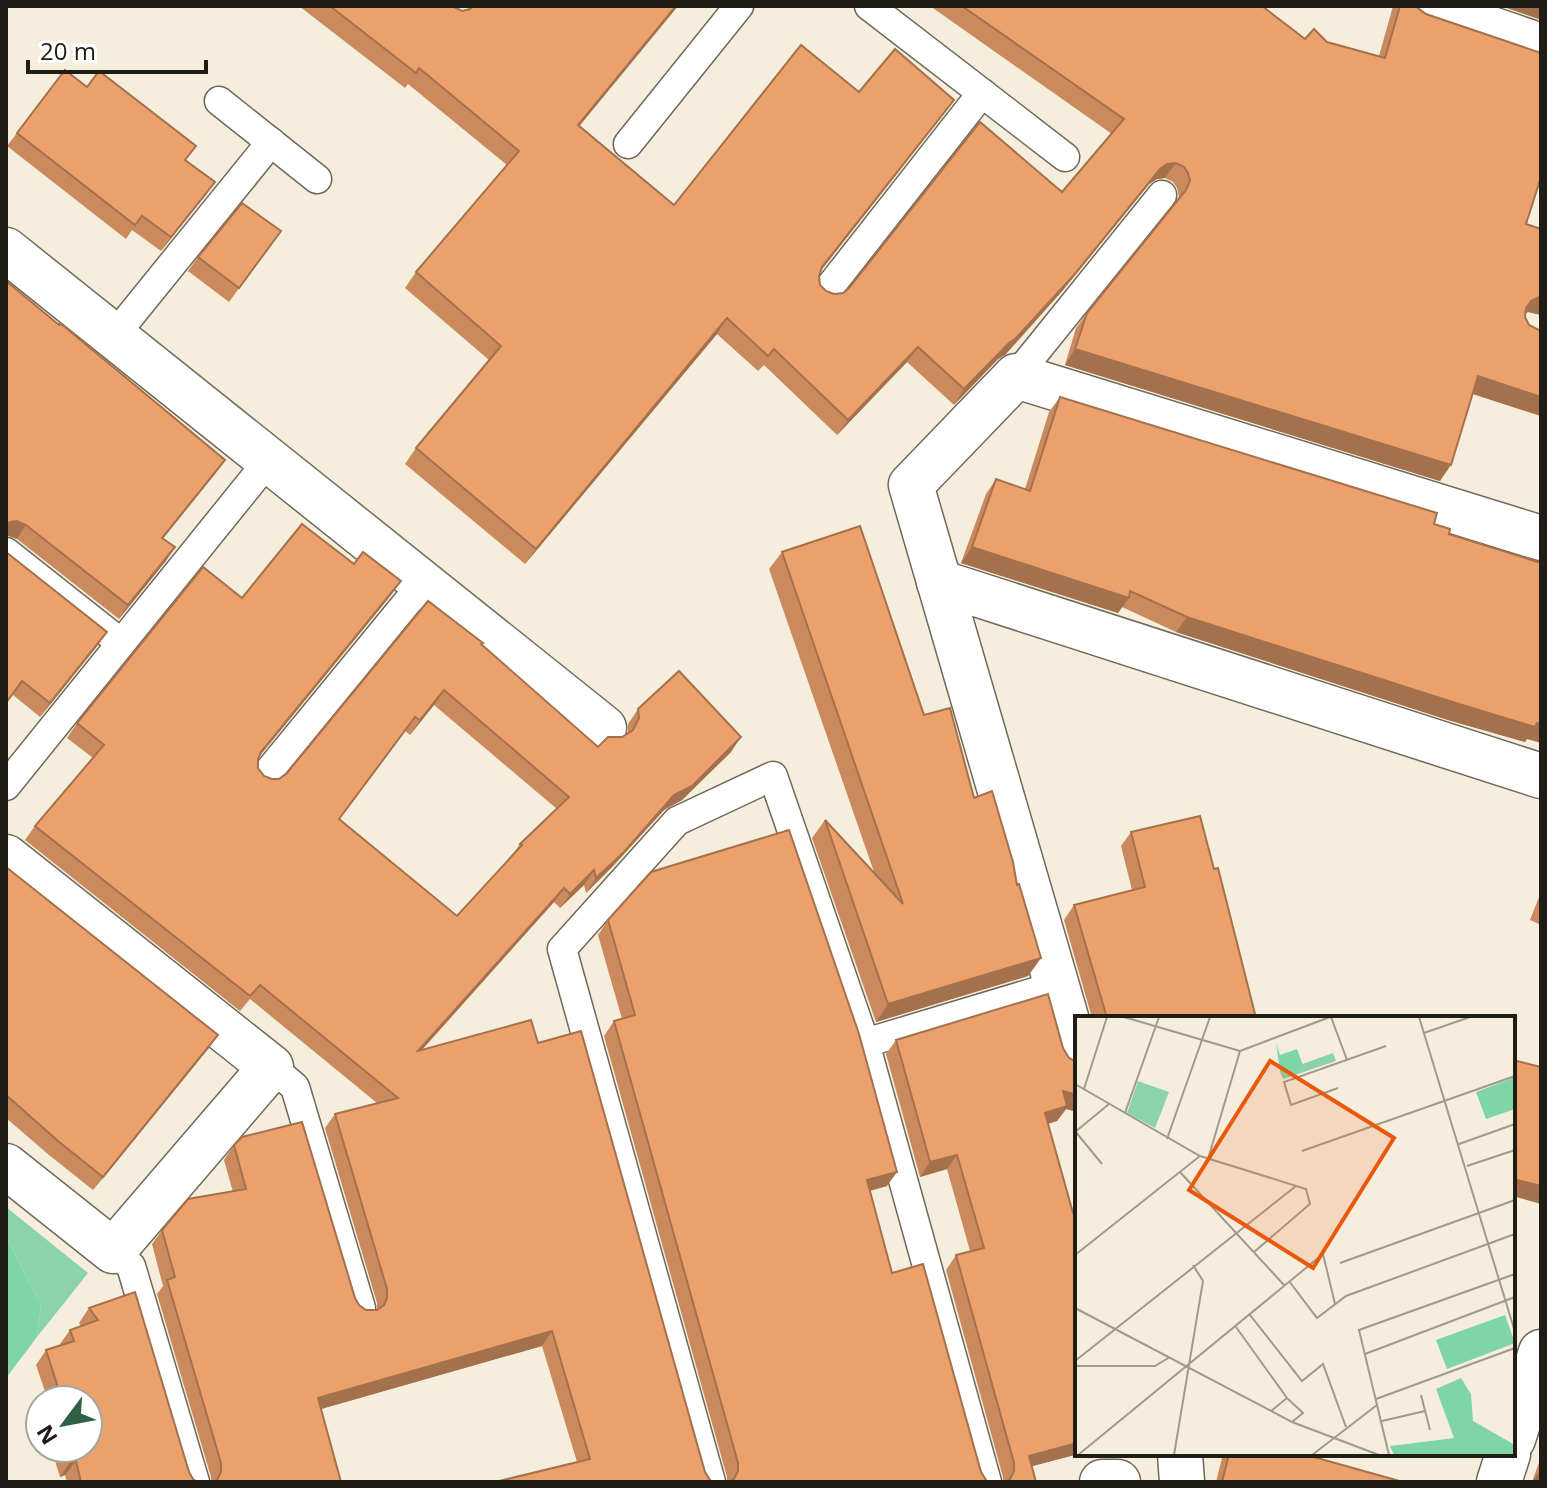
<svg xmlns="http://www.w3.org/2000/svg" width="1547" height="1488" viewBox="0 0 1547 1488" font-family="'Open Sans',sans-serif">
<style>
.green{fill:#8cd3a9}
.forest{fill:#7ed6a4}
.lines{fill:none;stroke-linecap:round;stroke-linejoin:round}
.lane-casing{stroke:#6f695a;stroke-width:31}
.street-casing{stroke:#6f695a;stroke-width:47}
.lane{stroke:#fff;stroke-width:28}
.street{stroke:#fff;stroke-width:44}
.wall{fill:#cb8a5e;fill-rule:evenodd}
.shaded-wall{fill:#a5714c}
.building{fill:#eca16d;stroke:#a5714c;stroke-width:2;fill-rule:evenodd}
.inset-road{fill:none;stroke:#a09a8d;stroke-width:2}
.view{fill:#e8590c;fill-opacity:0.15;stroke:#e8590c;stroke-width:4}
.inset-edge{fill:none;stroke:#1f1d16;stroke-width:4}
</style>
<rect width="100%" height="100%" fill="#f6eedd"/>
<!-- green -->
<polygon class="green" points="6,1207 88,1273 37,1337 41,1305 6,1236"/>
<!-- forest -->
<polygon class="forest" points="6,1236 41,1305 37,1337 6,1378"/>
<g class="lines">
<!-- lane casing -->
<g class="lane-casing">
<g id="lane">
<polyline points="869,6 1065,157"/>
<polyline points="219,101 317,179"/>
<polyline points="628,144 739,6"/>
<polyline points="825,293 982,93"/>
<polyline points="114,336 271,142"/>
<polyline points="1016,376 1162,195"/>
<polyline points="6,552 121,643"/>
<polyline points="264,777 423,583"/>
<polyline points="6,786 269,460"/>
<polyline points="865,1043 1058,985"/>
<polyline points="271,1067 295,1087 361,1308"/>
<polyline points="113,1251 131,1266 195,1482"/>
<polyline points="711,1482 562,949 677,821 773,776 865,1043 987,1482"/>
</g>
</g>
<!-- street casing -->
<g class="street-casing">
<g id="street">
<polyline points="1424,6 1541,46"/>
<polyline points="6,250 604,728"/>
<polyline points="939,582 1541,776"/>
<polyline points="6,857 271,1067 113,1251 6,1166"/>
<polyline points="1077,1055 911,485 1016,376 1541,538"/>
<polyline points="1513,1439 1541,1352"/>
<polyline points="1180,1454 1182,1482"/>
<polyline points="1102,1482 1118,1482"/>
<polyline points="1499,1482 1508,1454"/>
</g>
</g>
<!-- lane -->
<use href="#lane" class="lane"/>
<!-- street -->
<use href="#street" class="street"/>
</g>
<!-- wall -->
<g class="wall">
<polygon points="299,6 452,6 462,11 470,9 471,6 678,6 579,126 674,205 859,92 954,100 821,270 819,276 820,285 826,291 834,294 843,293 1062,192 1112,134 930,6 1262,6 1305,39 1327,42 1379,56 1393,6 1415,6 1526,224 1541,229 1541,315 1528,312 1525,314 1525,317 1529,325 1541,331 1541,416 1473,394 1440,481 1065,365 1076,328 1087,313 1177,201 1179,197 1177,188 1173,182 1165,178 1157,179 1149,184 1063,290 1005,355 998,359 954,405 907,362 837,435 764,365 758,371 717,334 525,564 405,464 416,448 489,360 405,288 416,272 507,165 408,84 405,88"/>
<polygon points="17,133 186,160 215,182 161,251 132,230 126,239 7,146"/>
<polygon points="281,231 229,302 188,271 198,257"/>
<polygon points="6,281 225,460 163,538 175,547 119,619 17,539 6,535"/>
<polygon points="1060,397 1434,524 1449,534 1527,739 1525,742 1448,720 1176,632 1122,607 1118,613 961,563 986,494 996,479 1025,489 1049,412"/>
<polygon points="6,552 97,646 40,717 13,695"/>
<polygon points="782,552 924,715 974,798 1041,958 1028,976 876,1022 812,838 825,820 874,872 769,569"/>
<path d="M391,595L259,757L258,768L264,776L272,779H279L481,644L598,747L622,737L628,733V724L638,709L731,752L682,800L664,810L613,866L586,893L584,885L560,908L554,902L422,1050L538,1043L705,1472L577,1462L542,1346L321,1409L341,1482H211V1477L157,1294L163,1286L152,1244L162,1230L233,1192L224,1160L234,1145L359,1305L366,1310L377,1309V1303L325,1128L335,1114L377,1103L250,999L240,1011L25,840L35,826L93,758L67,738L77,723L242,598ZM434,705L557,809L520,844L513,854L457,916L339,820L405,731L410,735Z"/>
<polygon points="1131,832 1214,869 1256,1018 1092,1018 1064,920 1074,905 1132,890 1121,846"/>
<polygon points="6,867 218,1035 208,1049 93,1190 49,1155 6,1118"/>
<polygon points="1541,892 1541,925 1530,920"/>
<polygon points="608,920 887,1186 870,1191 892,1273 981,1472 986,1480 989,1482 727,1482 727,1477 604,1036 614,1021 622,1019 598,935"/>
<polygon points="896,1040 1063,1048 1069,1058 1077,1062 1077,1112 1066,1109 1057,1121 1048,1124 1078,1454 1032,1466 1036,1482 1003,1482 1003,1477 946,1270 956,1255 970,1251 947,1169 920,1177 886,1054"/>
<polygon points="135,1292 189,1472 193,1479 197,1482 67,1482 65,1475 60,1477 51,1448 88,1448 88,1400 48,1400 36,1365 46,1350 61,1345 60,1344 70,1330 81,1326 79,1323 89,1308"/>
<polygon points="1223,1454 1303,1454 1403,1482 1216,1482"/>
<polygon points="1541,1457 1541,1482 1532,1482"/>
</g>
<!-- shaded-wall -->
<g class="shaded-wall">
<polygon points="676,6 678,6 567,141 578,125"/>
<polygon points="1501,6 1541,6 1541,20"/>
<polygon points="954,100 943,115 812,282 822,267"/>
<polygon points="1176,163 1165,178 1157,179 1149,184 1063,290 1005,355 998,359 954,405 964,389 1160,169 1167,164"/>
<polygon points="215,182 205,196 161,251 171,237"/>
<polygon points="1539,297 1541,297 1541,315 1528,312 1520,316 1531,301"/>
<polygon points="727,318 717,334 525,564 536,549"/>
<polygon points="918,347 907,362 837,435 848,420"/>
<polygon points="1075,349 1451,465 1440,481 1065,365"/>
<polygon points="1478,376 1541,397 1541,416 1467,392"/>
<polygon points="225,460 215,474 153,551 162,538"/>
<polygon points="17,521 26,525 17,539 6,535 6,525 10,522"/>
<polygon points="175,547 166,561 119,619 128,605"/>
<polygon points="972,547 1129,598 1118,613 961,563"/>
<polygon points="401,581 391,595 251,766 261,752"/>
<polygon points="1187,617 1541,724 1541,743 1527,739 1525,742 1448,720 1176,632"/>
<polygon points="107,632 97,646 40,717 50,703"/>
<polygon points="444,690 434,705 410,735 420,720"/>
<polygon points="741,737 731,752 682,800 664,810 613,866 586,893 596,878 674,795"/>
<polygon points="594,870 584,885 560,908 570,894"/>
<polygon points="564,888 554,902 408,1065 418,1051"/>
<polygon points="1041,958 1028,976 876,1022 888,1004"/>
<polygon points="218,1035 208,1049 93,1190 103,1177"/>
<polygon points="1063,1091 1077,1095 1077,1112 1066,1109 1057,1121 1035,1127"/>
<polygon points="957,1155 947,1169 920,1177 930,1162"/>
<polygon points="897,1172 887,1186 857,1194 867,1180"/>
<polygon points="1513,1179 1541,1186 1541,1204 1513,1196"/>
<polygon points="552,1331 542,1346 307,1413 318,1398"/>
<polygon points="1077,1443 1077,1454 1078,1454 1018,1470 1029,1456"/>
<polygon points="76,1461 65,1475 60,1477 70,1462"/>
<polygon points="1541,1469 1541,1482 1532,1482"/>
</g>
<!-- building -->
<g class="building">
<polygon points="330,6 452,6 462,11 470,9 473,6 676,6 578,125 674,205 801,45 859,92 895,49 954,100 822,267 819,276 820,285 826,291 834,294 843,293 849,288 980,122 1062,192 1124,119 962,6 1262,6 1305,39 1314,29 1327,42 1385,58 1400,6 1415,6 1426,14 1541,53 1541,177 1526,224 1541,229 1541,297 1539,297 1531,301 1526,308 1525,317 1529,325 1541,331 1541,397 1478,376 1451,465 1075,349 1087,313 1186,190 1190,181 1188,173 1184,167 1176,163 1167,164 1160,169 1074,275 1015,339 1009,343 964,389 918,347 848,420 774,349 768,356 727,318 536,549 416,448 501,346 416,272 519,151 419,68 416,73"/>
<polygon points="65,70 87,87 99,71 196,146 185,160 215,182 171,237 142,216 135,225 17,133"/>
<polygon points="242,203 281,231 239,288 198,257"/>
<polygon points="6,281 59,325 60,323 225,460 162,538 175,547 128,605 26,525 17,521 10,522 6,525"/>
<polygon points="1060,397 1437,513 1434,524 1450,529 1449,534 1541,563 1541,724 1537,723 1535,727 1459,704 1187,617 1130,591 1129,598 972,547 996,479 1030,491"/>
<path d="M302,524L354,564L363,552L401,581L261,752L258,759V768L264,776L272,779H279L287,773L428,601L483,643L481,644L598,747L608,737H622L633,730L639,718L638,709L679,671L741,737L692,786L674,795L624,852L596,878L594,870L570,894L564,888L418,1051L531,1020L538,1043L581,1031L705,1472L710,1480L713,1482H495L590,1459L552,1331L318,1398L341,1482H213L217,1480L221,1472V1463L167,1280L175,1277L162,1230L188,1199L246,1189L234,1145L242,1137L302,1122L355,1298L359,1305L366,1310H377L384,1305L387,1298V1289L335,1114L398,1098L260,985L250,996L35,826L104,745L77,723L203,567L242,598ZM444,690L569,797L520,844L522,845L457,916L339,819L415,717L420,720Z"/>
<polygon points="860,526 924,715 950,708 974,798 992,791 1013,862 1017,885 1019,884 1041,958 888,1004 825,820 903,904 782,552"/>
<polygon points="6,552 107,632 50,703 22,681 6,703"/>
<polygon points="1200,816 1214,869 1218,868 1256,1018 1107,1018 1074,905 1145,887 1131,832"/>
<polygon points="789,830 859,1034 897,1172 867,1180 892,1273 923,1264 981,1472 986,1480 989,1482 729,1482 734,1479 738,1471 738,1463 614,1021 635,1015 608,920 651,872"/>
<polygon points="6,867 218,1035 103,1177 58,1141 6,1095"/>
<polygon points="1048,994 1063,1048 1069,1058 1077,1062 1077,1095 1063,1091 1067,1106 1045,1113 1073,1213 1077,1212 1077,1443 1029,1456 1036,1482 1005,1482 1010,1479 1014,1471 1014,1463 956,1255 984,1248 957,1155 930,1162 896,1040"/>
<polygon points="1513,1060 1541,1067 1541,1186 1513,1179"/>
<polygon points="135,1292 189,1472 193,1479 197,1482 81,1482 76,1461 70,1462 66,1448 88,1448 88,1400 62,1400 46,1350 74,1341 70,1330 98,1320 89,1308"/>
<polygon points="1229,1454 1303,1454 1403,1482 1222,1482"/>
</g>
<!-- overview -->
<g transform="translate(1075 1016)">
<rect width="440" height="440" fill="#f6eedd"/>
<path d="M258,37L261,45L208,63L205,56ZM63,65L94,76L80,112L52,97Z" fill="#8cd3a9"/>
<path d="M201,27L205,39L222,33L228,49L224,54L205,56ZM438,62L440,93L411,103L401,76ZM430,299L440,327L372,353L361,324ZM386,362L396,378L398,405L440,429V439H319L315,430L379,422L361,373Z" fill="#7ed6a4"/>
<path class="inset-road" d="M49,1L165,35M256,1L272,44M344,1L440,316M349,17L395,1M0,68L125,140L231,173L235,188L179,236M263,72L216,89L209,66L311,30M9,73L32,1M50,97L84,1M0,115L27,148M0,116L34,88M92,123L135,1M384,128L440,108M227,135L440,60M133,143L165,35L255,1M392,150L440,134M105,156L209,269M0,239L125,140M265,247L440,184M214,265L242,302L271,280L440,218M0,292L217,406L304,439M175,299L227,365L248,348L271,411M161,311L212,382M290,338L440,281M0,345L221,170M0,350H80L95,341M346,379L355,414M301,383L440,332M196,395L212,382L228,397L217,406M307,405L350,395M3,439L248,238L260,288M99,439L128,265L118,249M237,439L302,389M314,439L284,314L440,258"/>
<path class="view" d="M195,45L319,122L238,252L114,174Z"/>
<rect width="440" height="440" class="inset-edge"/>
</g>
<!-- border -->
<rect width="1547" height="1488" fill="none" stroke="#1f1d16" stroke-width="16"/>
<!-- north arrow -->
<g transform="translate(64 1424) rotate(238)"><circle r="38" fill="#ffffff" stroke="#a5a5a2" stroke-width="2"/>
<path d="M0-6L14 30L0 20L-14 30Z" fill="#2f6146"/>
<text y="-12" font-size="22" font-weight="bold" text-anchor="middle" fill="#1f1d16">N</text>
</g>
<!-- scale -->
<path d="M28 60v12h178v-12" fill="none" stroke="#1f1d16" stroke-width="4"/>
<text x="40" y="60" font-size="24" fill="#1f1d16" stroke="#ffffff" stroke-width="6" paint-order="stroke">20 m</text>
</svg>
